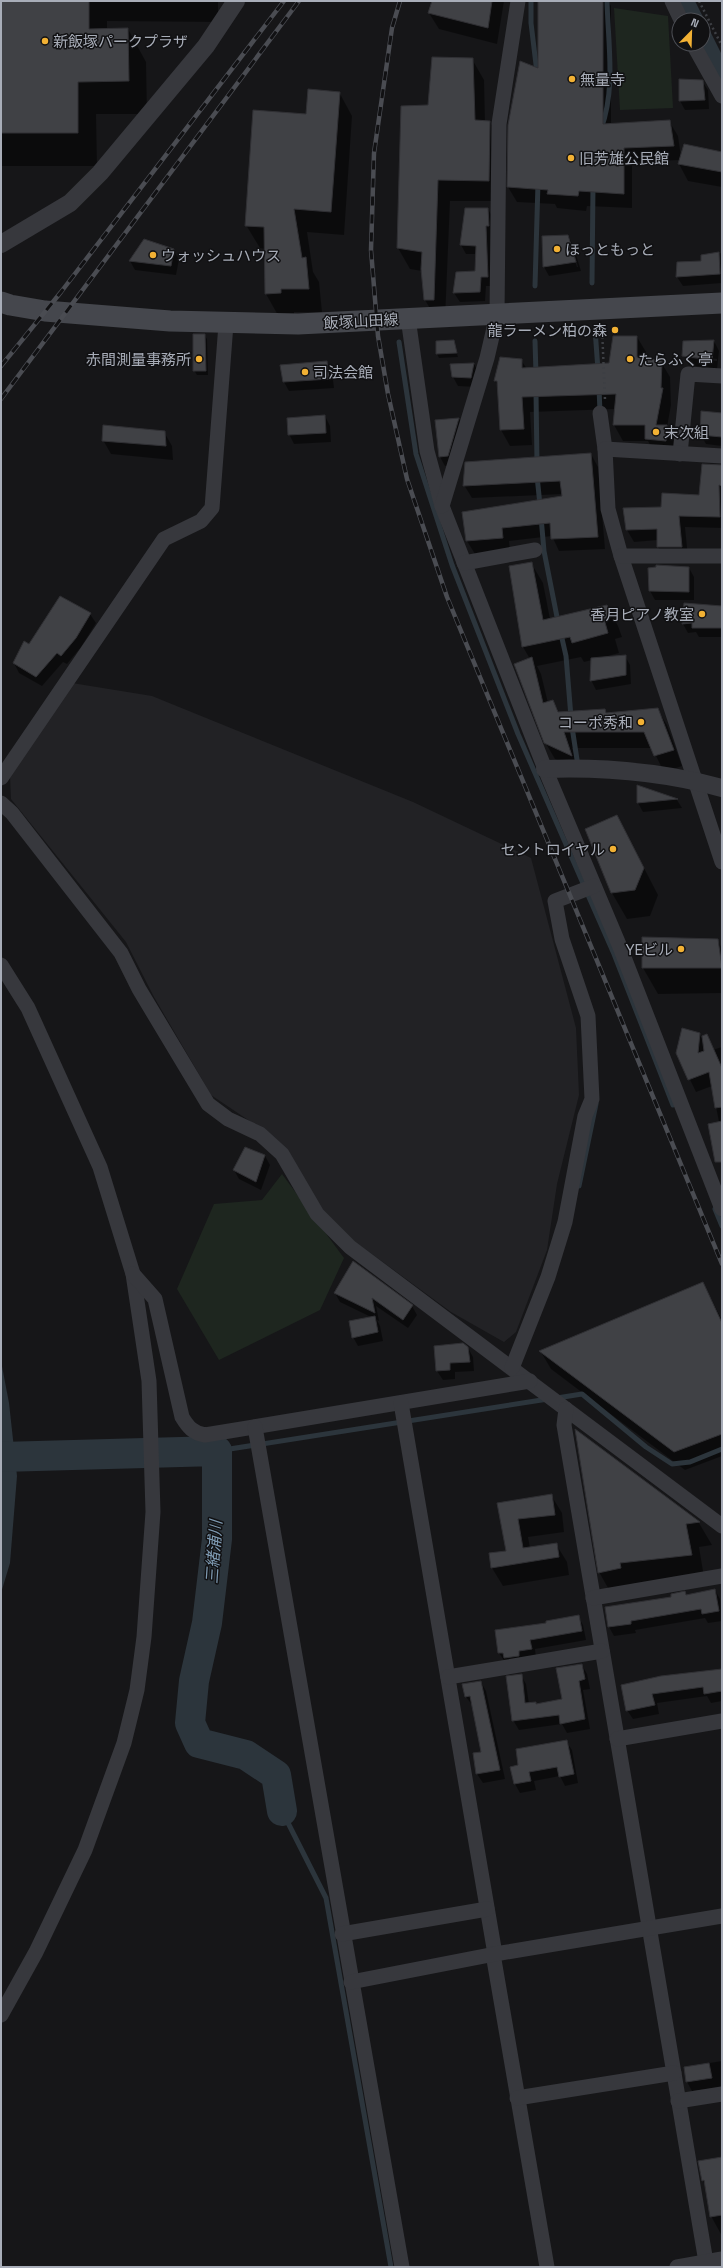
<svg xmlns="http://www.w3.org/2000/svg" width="723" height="2268" viewBox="0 0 723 2268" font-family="'Space Grotesk','Noto Sans JP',sans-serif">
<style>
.built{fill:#222225}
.green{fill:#1e261f}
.water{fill:#2c353c}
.shadow{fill:#0007;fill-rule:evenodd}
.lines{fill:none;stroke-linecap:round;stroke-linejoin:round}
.stream{stroke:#2c353c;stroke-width:5}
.river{stroke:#2c353c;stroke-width:30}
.building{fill:#404145;stroke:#303034}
.path{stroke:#3d3f44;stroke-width:2.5;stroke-dasharray:2 3;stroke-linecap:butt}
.minor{stroke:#37383d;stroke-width:15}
.tertiary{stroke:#37383d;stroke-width:18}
.secondary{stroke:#45474d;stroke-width:21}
.rail-casing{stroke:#4a4c52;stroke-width:4.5}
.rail{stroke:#111113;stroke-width:3;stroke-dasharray:9;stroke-linecap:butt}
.poi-dot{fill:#f2b134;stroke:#111113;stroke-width:1.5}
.labels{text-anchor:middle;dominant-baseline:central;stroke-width:3;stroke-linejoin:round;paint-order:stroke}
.poi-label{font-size:15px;fill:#a8adb8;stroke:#111113;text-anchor:start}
.street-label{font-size:15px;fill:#a8adb8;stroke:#111113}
.water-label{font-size:16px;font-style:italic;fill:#7f9bb3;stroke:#111113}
</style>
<rect width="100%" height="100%" fill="#161618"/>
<!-- built -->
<polygon class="built" points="72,683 152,696 413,802 531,858 576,1028 579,1095 557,1184 547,1250 516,1332 504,1342 451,1312 350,1238 322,1210 275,1138 211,1095 154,997 126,942 11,799 10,776"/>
<!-- green -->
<g class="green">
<polygon points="614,8 668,16 673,108 620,110"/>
<polygon points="282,1174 344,1258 320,1310 219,1360 177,1289 214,1204 262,1200"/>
</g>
<!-- water -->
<g class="water">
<polygon points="675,1 695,1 722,55 722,88 698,44 703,44 703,20 685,20"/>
<polygon points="1,1361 9,1403 17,1476 10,1563 1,1593"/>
</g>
<!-- shadow -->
<g class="shadow">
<polygon points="1,1 218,1 218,22 107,21 107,29 128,29 146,62 147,114 96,114 97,166 1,166"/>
<polygon points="432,1 504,1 497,44 439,29 429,13"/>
<polygon points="539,1 608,1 611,6 611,124 669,121 678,136 681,157 722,153 722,187 688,181 679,164 680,160 632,162 632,208 587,206 586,211 557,208 555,204 517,202 508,187 509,125 539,70"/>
<polygon points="472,59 484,80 485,122 490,122 502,143 501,201 450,201 445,320 437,320 425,300 422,271 410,269 398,248 429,106"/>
<polygon points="702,81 708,90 709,109 685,110 680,101"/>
<polygon points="339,92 352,116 344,235 307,232 313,272 319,282 322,312 294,312 294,315 279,317 266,294 265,249 260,248 246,225 307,115"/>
<polygon points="488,209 493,218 493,286 486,286 485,301 460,302 454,293 476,272 477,254 466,254 461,245"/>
<path d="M568,236L573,245L581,271L549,276L544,267L543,237ZM570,244H572L578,267H577Z"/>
<polygon points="144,240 173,250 179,259 176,275 135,270 130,261"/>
<polygon points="722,253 722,283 683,286 677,277 701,262 701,256"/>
<polygon points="204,335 207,339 208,375 197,375 194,370"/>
<polygon points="637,337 646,352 645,359 661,362 670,377 671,405 667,427 675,442 675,456 655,454 648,441 623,441 614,425 616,409 530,412 532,445 510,446 501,430 499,388 495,381 521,360 527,369 610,364"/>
<polygon points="453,341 458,357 439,358 437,354"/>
<path d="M714,341L719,351L717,369L689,365L684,356ZM688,356L717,359V361L688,358Z"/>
<polygon points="326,362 332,372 334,388 289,391 284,382"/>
<polygon points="474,364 479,373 476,387 458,386 453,377 451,365"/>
<polygon points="722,414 722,446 706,444 701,435"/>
<polygon points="325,416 330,426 331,442 294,444 289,434"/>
<polygon points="459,419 464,428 453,465 445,466 440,457 436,421"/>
<polygon points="164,432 172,446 173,460 111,454 103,440"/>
<polygon points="591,454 598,467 605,549 559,551 552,536 509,541 510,551 475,554 467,541 463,513 563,497 563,494 472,498 464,485"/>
<polygon points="722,466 722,528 685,527 688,558 664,558 658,547 658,540 634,542 627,530 624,509 662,508 700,496"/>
<polygon points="531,563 543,583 550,619 607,606 618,626 622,637 615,639 619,653 604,657 625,656 630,665 631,684 596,690 591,680 592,660 584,662 581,657 537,666 541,674 548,703 553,701 559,712 605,710 607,714 657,709 667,725 682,766 664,772 652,748 572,748 580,771 555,759 545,742 530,659 523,647 510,567"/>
<polygon points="689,568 694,577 694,600 655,600 650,591"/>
<polygon points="60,597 90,614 96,623 81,647 67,664 63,662 42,686 19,673 14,663 29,645"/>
<polygon points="722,607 722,637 699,637 696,632 688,633 683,624"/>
<polygon points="638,786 677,800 682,808 643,812 638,803"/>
<polygon points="617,816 658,895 650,916 627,919 612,893"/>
<polygon points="717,940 722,948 722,993 658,994 643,968"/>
<polygon points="699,1033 706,1046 706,1052 722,1047 722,1159 719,1122 712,1086 696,1092 677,1053"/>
<polygon points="265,1156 270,1165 261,1190 239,1179 234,1170"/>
<polygon points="354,1262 412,1306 417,1315 408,1328 376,1306 379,1321 377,1320 380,1326 383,1341 358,1346 353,1337 371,1317 340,1302 335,1293"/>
<polygon points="703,1283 722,1320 722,1456 685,1470 551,1369 541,1352"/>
<polygon points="468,1348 473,1357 474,1371 455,1372 455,1379 443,1380 437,1371"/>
<polygon points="576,1431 699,1523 712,1545 699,1547 704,1577 612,1595 599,1572"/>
<polygon points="551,1495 562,1513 564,1532 528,1537 530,1548 556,1544 567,1562 569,1575 503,1586 492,1568 490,1554 507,1552 499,1504"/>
<polygon points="715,1590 720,1599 722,1621 708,1623 705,1618 635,1630 636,1633 614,1636 609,1627 686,1596"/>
<polygon points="578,1616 583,1625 586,1640 535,1649 536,1658 505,1662 499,1653 496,1631 547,1624"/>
<polygon points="582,1665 587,1674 590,1689 583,1690 590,1729 567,1733 562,1724 519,1730 513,1720 521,1675 526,1684 529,1704 536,1705 564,1700"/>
<polygon points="722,1670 722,1701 711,1703 707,1696 657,1703 659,1714 633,1719 627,1710 622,1686"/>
<polygon points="481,1682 486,1691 505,1779 483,1783 477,1774 482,1753 473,1706 466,1697"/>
<polygon points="566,1741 572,1750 578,1783 565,1786 560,1776 534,1781 536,1790 520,1793 515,1784 511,1767 519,1766"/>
<polygon points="722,2061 722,2087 692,2091 687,2082 685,2067"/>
<polygon points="722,2158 722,2236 711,2216 706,2186 702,2180"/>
</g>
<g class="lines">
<!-- stream -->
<g class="stream">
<polyline points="531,1 531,23 537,73"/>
<path d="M601,129C616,89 608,43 607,1"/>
<polyline points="592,283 593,186"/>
<polyline points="535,286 538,183"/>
<polyline points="595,329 598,370"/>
<polyline points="535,341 536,374"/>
<polyline points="399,342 416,454 452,565 518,734 585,888"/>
<polyline points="599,388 600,412"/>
<polyline points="536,392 537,464"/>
<polyline points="537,476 540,505"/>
<polyline points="541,517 544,551 558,622"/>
<polyline points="561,634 566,656 571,717"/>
<polyline points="572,727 578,766"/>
<polyline points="588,895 614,954 673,1105"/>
<polyline points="579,1186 596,1104"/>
<polyline points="715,1209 722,1226"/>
<polyline points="557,1398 582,1394 646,1447 672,1464 690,1462 722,1449"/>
<polyline points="217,1451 548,1399"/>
<polyline points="282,1811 326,1898 391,2267"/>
</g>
<!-- river -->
<polyline class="river" points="1,1457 217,1451 217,1539 207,1623 194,1681 190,1723 199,1743 246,1755 276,1775 282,1811"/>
</g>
<!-- building -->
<g class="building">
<polygon points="1,1 89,1 89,29 128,28 129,81 78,82 78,133 1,133"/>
<polygon points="432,1 492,1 488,28 428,13"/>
<polygon points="538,1 603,1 603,124 670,120 674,146 624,148 624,194 579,191 578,196 547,194 548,190 507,187 508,125 520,61 538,68"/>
<polygon points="432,57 473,58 475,120 490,121 489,181 438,180 434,300 424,300 421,269 422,252 397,248 401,106 428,105"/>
<polygon points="679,79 703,80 705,100 679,101"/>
<polygon points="308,89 340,92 331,212 294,209 302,258 306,257 309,289 281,289 281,293 265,294 264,227 245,226 253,110 306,114"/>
<polygon points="684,144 722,152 722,172 678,164"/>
<polygon points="465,208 488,208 489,226 486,226 488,277 481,277 480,292 453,293 456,272 475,271 476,246 460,245"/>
<polygon points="568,235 576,262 543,267 542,236"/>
<polygon points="144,239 174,249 171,266 129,261"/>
<polygon points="719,252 720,274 676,277 677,262 701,261 701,255"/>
<polygon points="193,334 205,334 206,371 193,371"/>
<polygon points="613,336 637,336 637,357 662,361 661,388 663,388 656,425 667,425 666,441 645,439 645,425 613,425 616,394 522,397 524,429 500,430 497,381 494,381 500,357 522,359 522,368 609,363"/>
<polygon points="454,340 457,353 436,354 436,341"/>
<polygon points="714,340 712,360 682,356 683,341"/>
<polygon points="327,361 329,379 283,382 280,365"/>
<polygon points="474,363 471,378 452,377 450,364"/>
<polygon points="701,411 722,413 722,437 700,435"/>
<polygon points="325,415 326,433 288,435 287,418"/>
<polygon points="459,418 448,456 439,457 435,420"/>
<polygon points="103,425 165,431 166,446 102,441"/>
<polygon points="591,453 598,537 551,539 550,523 502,528 503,538 466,541 462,512 562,496 560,481 463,486 465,462"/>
<polygon points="702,464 722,465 722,486 719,485 720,517 679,516 682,547 657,547 657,529 626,530 623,508 661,507 662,493 699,495"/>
<polygon points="532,562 543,620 607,605 611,617 604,619 608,633 572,643 570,637 522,647 509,566"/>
<polygon points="656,565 689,567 689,592 649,591 648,568 656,567"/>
<polygon points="60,596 91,613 76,638 61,656 57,653 36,677 13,663 24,641 29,644"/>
<polygon points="684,603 722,606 722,628 692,628 692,623 682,624"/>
<polygon points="626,655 626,675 590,681 591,658"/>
<polygon points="532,657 543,703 553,700 558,712 605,709 606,713 658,708 674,750 654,756 644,732 564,732 572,756 544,743 514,664"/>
<polygon points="637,785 678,799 637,803"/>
<polygon points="617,815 644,868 635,890 611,893 585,829"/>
<polygon points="642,937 718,939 722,968 642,968"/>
<polygon points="682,1028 700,1033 698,1053 704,1051 702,1036 707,1034 722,1068 722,1107 715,1108 709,1072 688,1080 676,1053"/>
<polygon points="722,1121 722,1162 715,1162 708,1124"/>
<polygon points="245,1147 265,1155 256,1182 233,1170"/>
<polygon points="353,1261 413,1305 403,1320 372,1298 375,1313 334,1293"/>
<polygon points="703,1282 722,1323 722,1434 674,1452 539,1351"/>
<polygon points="375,1316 378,1332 352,1338 349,1321"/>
<polygon points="463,1343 468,1347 470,1362 450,1363 450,1370 436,1371 434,1346"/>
<polygon points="575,1429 700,1522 686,1524 692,1555 620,1563 621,1568 598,1573"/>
<polygon points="552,1494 555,1515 518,1519 523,1548 557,1543 559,1557 491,1568 489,1553 506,1551 497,1503"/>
<polygon points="715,1589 719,1611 702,1614 701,1609 631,1621 631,1624 608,1627 605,1607 671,1597 671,1594 685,1591 686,1595"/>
<polygon points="579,1615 582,1631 530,1640 532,1649 519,1651 519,1656 504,1658 503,1653 498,1653 495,1630 546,1623 546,1621"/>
<polygon points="582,1664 585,1679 579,1681 585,1719 560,1724 559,1715 512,1721 506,1676 522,1674 525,1703 536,1702 536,1704 562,1699 556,1668"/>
<polygon points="722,1669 722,1691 704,1694 703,1687 652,1694 655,1705 626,1711 621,1685 661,1676"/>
<polygon points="481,1681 500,1770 476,1774 473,1753 481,1752 470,1696 465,1697 462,1684"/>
<polygon points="567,1740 574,1774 559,1777 557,1767 529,1772 531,1781 514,1784 510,1767 518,1765 516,1749"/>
<polygon points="709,2063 712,2078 686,2082 684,2067"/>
<polygon points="722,2157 722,2215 710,2217 704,2180 702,2181 698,2161"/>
</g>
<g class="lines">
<!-- path -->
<g class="path">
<polyline points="699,1 722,46"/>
<polyline points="602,327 605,400"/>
</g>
<!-- minor -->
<g class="minor">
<polyline points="672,1 681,20"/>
<polyline points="693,44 722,96"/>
<polyline points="408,318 427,451 442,506 545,769 620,947 722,1209"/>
<polyline points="600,413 605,449"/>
<polyline points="680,454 688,374 722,376"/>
<polyline points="722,456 605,449 608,509 621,556 722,862"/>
<polyline points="442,506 487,358 497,315 499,124 518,1"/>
<polyline points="621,556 722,556"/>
<polyline points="464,563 535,550"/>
<polyline points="1,778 164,539 201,521 212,508 226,324"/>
<polyline points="1,803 12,813 121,953 139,989 208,1104 228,1119 260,1134 282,1154 317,1214 350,1247 722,1526"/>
<polyline points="1,965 28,1008 100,1167 133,1274 149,1381 153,1512 144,1637 137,1690 124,1743 85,1850 36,1952 1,2015"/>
<path d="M133,1274L155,1299L182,1417C188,1427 193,1433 205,1435L530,1381"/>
<polyline points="512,1368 548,1277 565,1222 585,1116 592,1099 588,1016 562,939 555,901 594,886"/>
<polyline points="401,1403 495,1954"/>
<polyline points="566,1409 564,1425 706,2262"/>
<polyline points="255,1427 402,2267"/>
<polyline points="593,1598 722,1576"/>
<polyline points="448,1677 602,1651"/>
<polyline points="617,1739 722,1721"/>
<polyline points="342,1934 487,1909"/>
<polyline points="493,1954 547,2267"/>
<polyline points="351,1982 495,1954 722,1916"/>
<polyline points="517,2098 674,2073"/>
<polyline points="678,2101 722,2094"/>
<polyline points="677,2267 722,2259"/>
</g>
<!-- tertiary -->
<g class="tertiary">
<polyline points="1,244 70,203 100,173 206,46 236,1"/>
<path d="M545,769C605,767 664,772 722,788"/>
</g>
<!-- secondary -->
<polyline class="secondary" points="1,302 10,305 45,311 170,321 298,324 722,303"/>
<!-- rail casing -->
<g class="rail-casing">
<g id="rail">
<polyline points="400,1 392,28 374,153 371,250 378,336 388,394 407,479 447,597 722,1264"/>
<polyline points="1,366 61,292 284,1"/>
<polyline points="1,399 299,1"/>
</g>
</g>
<!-- rail -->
<use href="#rail" class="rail"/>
</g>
<!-- markers -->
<g class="poi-dot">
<circle cx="45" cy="41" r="4"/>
<circle cx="572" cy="79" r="4"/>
<circle cx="571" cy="158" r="4"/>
<circle cx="557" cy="249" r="4"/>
<circle cx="153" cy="255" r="4"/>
<circle cx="615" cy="330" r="4"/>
<circle cx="199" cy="359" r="4"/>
<circle cx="630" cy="359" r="4"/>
<circle cx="305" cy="372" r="4"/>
<circle cx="656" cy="432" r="4"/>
<circle cx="702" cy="614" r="4"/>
<circle cx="641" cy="722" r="4"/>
<circle cx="613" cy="849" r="4"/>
<circle cx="681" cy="949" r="4"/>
</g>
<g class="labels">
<!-- poi labels -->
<g class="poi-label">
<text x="53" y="41">新飯塚パークプラザ</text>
<text x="580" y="79">無量寺</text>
<text x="579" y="158">旧芳雄公民館</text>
<text x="565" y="249">ほっともっと</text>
<text x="161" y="255">ウォッシュハウス</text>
<text x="607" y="330" text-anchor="end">龍ラーメン柏の森</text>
<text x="191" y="359" text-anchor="end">赤間測量事務所</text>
<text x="638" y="359">たらふく亭</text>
<text x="313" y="372">司法会館</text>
<text x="664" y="432">末次組</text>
<text x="694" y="614" text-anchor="end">香月ピアノ教室</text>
<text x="633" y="722" text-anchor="end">コーポ秀和</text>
<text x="605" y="849" text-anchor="end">セントロイヤル</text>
<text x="673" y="949" text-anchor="end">YEビル</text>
</g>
<!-- street labels -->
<g class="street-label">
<text transform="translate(361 321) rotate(-3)">飯塚山田線</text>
</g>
<!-- water labels -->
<g class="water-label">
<text transform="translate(214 1552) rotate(-86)">三緒浦川</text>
</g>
</g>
<!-- border -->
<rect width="723" height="2268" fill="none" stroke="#a8adb8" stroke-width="4"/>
<!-- north arrow -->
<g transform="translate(691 32) rotate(23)"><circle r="19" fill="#111113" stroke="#4d4f55"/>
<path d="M0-3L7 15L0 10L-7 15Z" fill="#f2b134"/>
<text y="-6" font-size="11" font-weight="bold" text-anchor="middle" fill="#a8adb8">N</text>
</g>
</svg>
